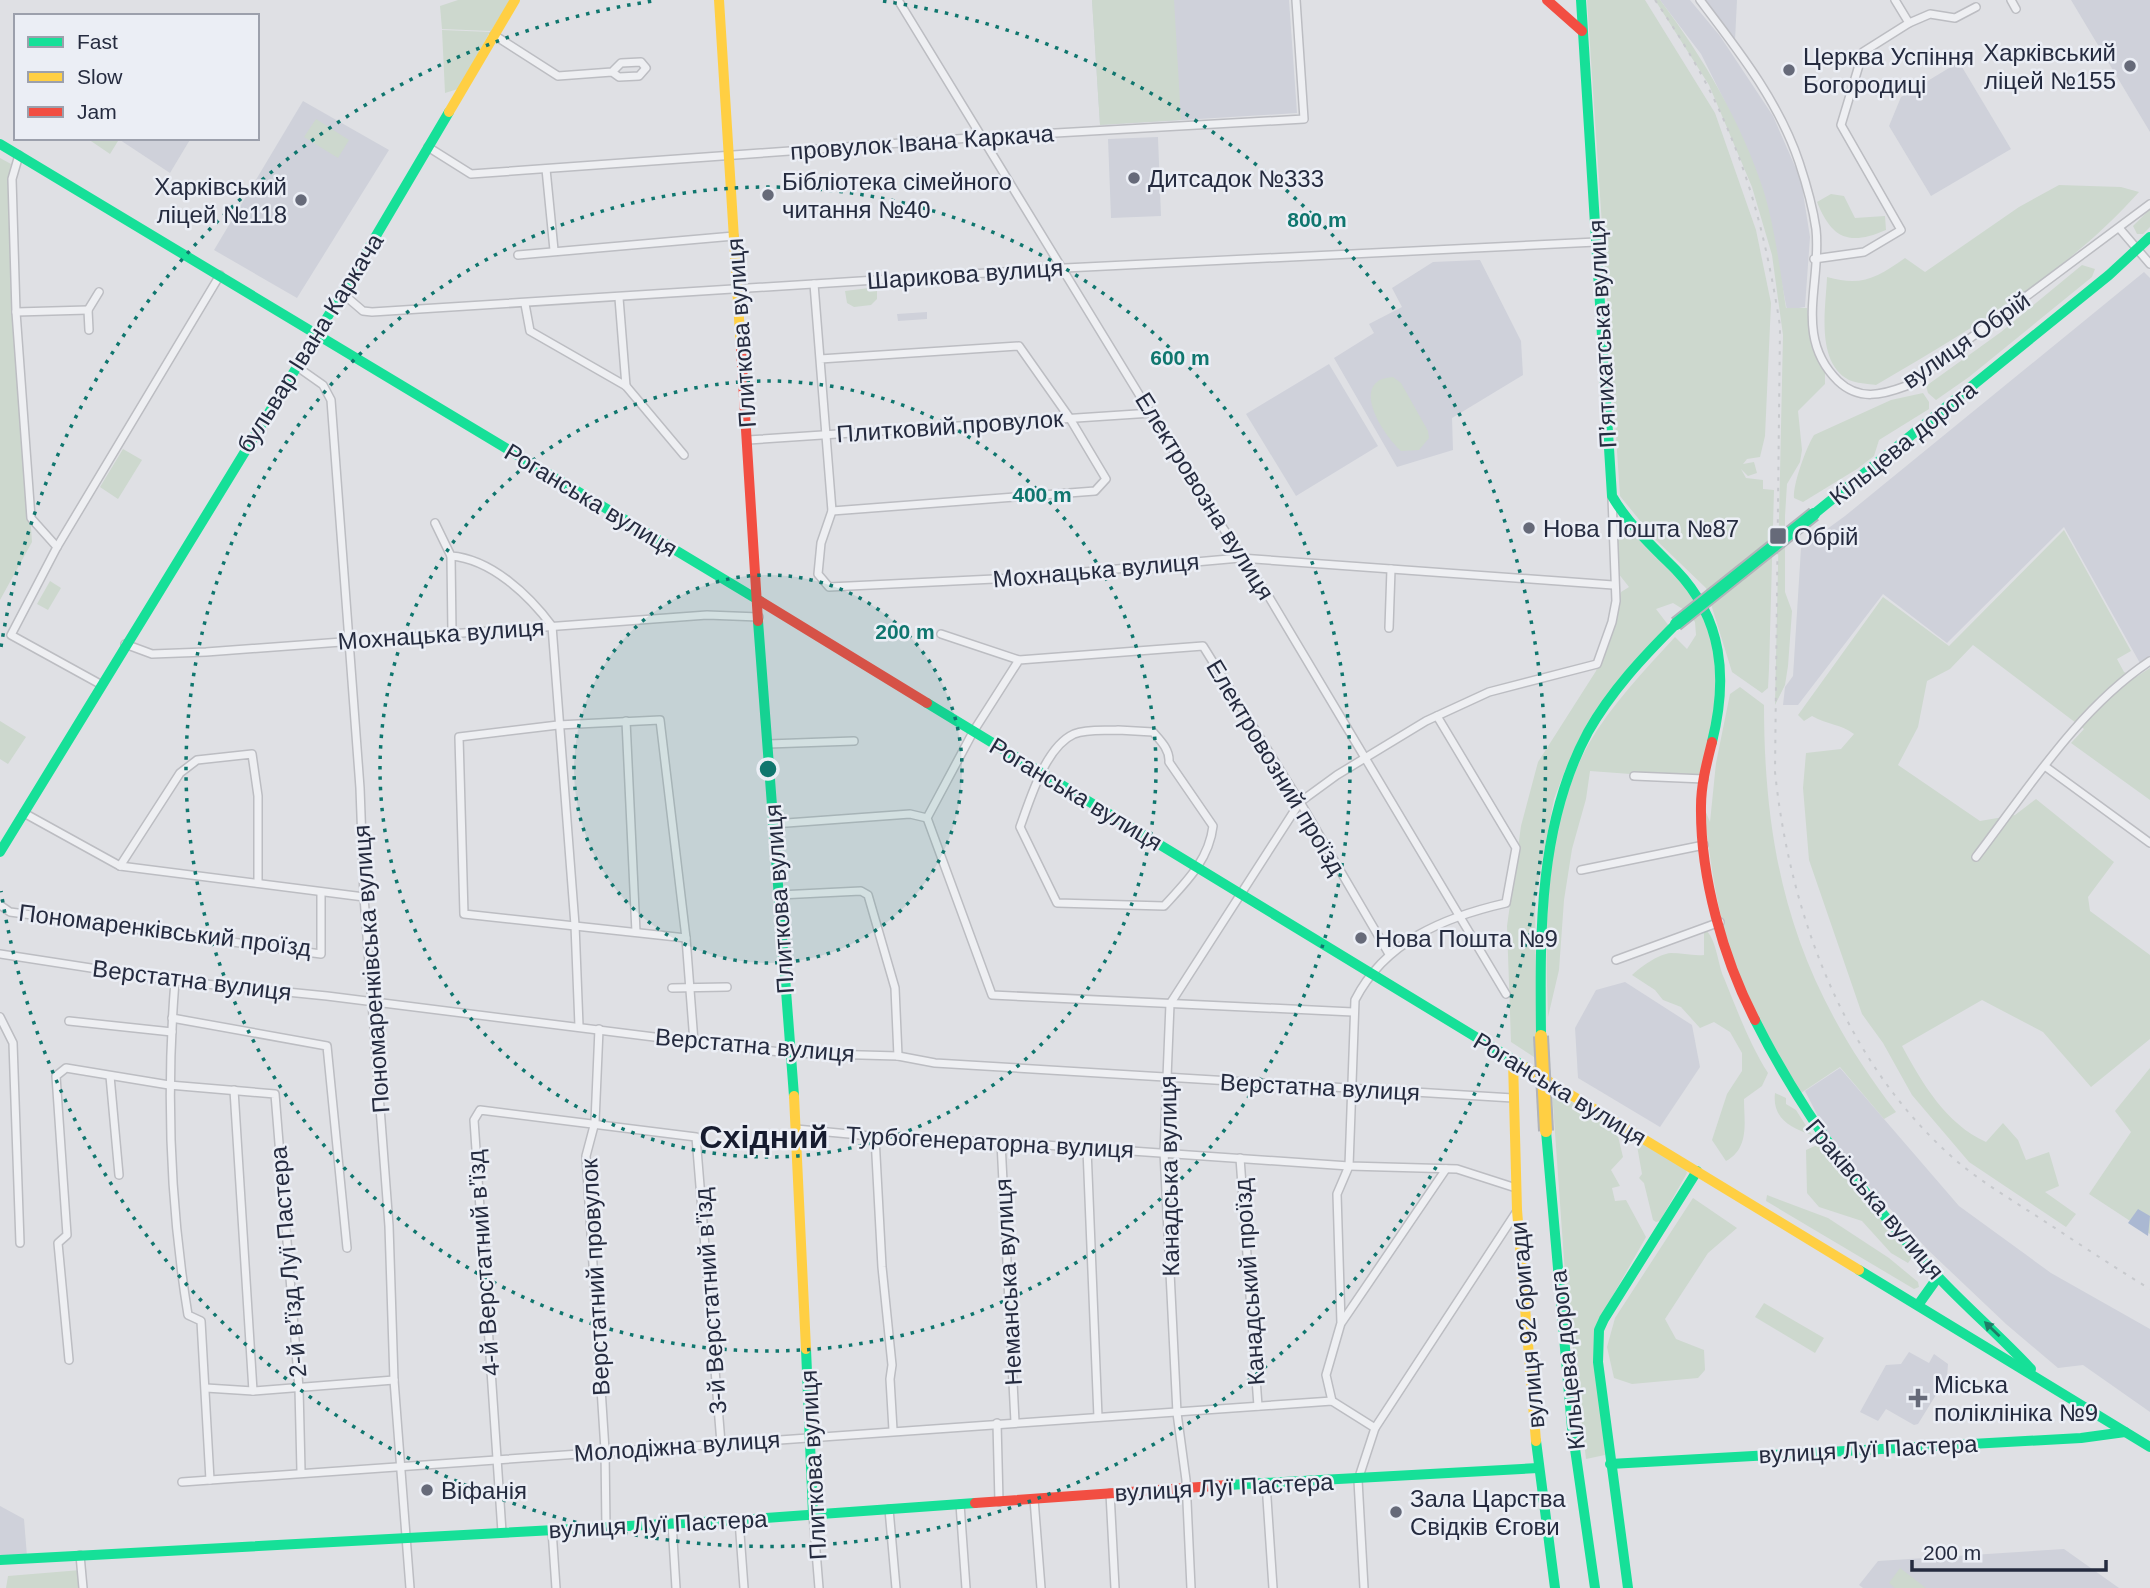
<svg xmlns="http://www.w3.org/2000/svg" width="2150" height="1588" viewBox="0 0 2150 1588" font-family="Helvetica,sans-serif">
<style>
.built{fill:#cfd1da}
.green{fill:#cdd8ce}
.water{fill:#aab8d2}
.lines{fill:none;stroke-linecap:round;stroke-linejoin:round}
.street-casing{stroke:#bcbdc2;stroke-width:10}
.street{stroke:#eeeff2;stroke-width:7}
.fast{stroke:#16e098;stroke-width:10}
.slow{stroke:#ffcf43;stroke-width:10}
.jam{stroke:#f24e42;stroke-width:10}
.rail{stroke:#c7c9cd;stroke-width:2;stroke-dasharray:3.5 7;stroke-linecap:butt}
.fast-bridge-casing{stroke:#b1b3b9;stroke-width:16;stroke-linecap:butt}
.slow-bridge-casing{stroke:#b1b3b9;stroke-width:16;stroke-linecap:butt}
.fast-bridge{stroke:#16e098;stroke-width:12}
.slow-bridge{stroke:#ffcf43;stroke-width:12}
.oneway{fill:#1e7c67}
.ring{fill:none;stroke:#0f766e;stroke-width:3.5;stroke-dasharray:3.5 7}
.poi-dot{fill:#666a79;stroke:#ebeef5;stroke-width:2.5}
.labels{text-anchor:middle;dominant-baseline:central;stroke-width:5;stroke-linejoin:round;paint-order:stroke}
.poi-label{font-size:24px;fill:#252b3f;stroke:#ebeef5;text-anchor:start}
.street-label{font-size:24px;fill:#252b3f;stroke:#ebeef5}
.district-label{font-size:32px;font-weight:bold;fill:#171c2f;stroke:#ebeef5}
.centre{fill:#0f766e;stroke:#ebeef5;stroke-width:3.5}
.ring-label{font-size:21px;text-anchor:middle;font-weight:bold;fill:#0f766e;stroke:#ebeef5;stroke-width:5;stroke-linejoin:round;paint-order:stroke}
</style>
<rect width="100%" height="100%" fill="#dfe0e4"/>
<!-- built -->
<g class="built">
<polygon points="1092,0 1289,0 1297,113 1100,125"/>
<polygon points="1660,0 1690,0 1720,36 1773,116 1801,180 1810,237 1805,307 1787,310 1764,194 1728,108 1701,54"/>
<polygon points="1700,0 1737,0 1735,41"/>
<polygon points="2071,0 2150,0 2150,132"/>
<polygon points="1959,62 2011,149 1931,196 1889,126 1901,97"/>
<polygon points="303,101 389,150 297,298 214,250"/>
<polygon points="1158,137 1161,216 1111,218 1108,139"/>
<polygon points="117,138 191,138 170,173"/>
<polygon points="1480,260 1521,341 1523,375 1452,418 1453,450 1397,467 1334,358 1374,333 1369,324 1402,307 1392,288 1433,262"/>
<polygon points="2144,272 2150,278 2150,661 2141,665 2064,527 1947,643 1883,594 1798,705 1783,705 1785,687 1793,676 1801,548 1845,516"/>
<polygon points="927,312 927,319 898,321 897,314"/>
<polygon points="1329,364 1378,446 1296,496 1246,414"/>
<polygon points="1625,982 1692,1025 1700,1067 1660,1127 1578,1078 1575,1028 1596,990"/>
<polygon points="1840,1068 1959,1206 2051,1273 2150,1329 2150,1412 2083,1365 2058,1368 2006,1324 1928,1250 1869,1186 1824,1128 1805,1091"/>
<polygon points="1909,1352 1929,1363 1934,1354 1948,1364 1947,1377 1918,1424 1914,1425 1886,1409 1878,1421 1860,1412 1886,1365 1901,1364"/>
<polygon points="0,1506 24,1519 27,1556 0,1557"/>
<polygon points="2064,1549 2119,1588 1863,1588 1859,1585 1878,1561"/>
</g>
<!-- green -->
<g class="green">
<polygon points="458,0 510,0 491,31 442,29 440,6"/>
<polygon points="1092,0 1174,0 1181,120 1100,125"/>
<polygon points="1587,0 1645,0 1715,113 1756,230 1771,303 1765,436 1760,457 1747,459 1743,464 1754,462 1757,473 1748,476 1741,469 1746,478 1763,480 1763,489 1774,490 1769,669 1768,688 1762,693 1732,672 1706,588 1655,539 1620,496"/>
<path d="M1655,0H1660C1703,57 1742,123 1764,192C1775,229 1780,270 1786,308H1807L1811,340L1825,371V384L1798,411L1802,450L1800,462L1787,484L1785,516V592L1792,611L1788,666L1785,685L1775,705L1783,335L1772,255L1752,187L1709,85Z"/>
<polygon points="442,30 490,32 458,89 445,93"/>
<polygon points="316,119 349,140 338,158 304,137"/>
<polygon points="114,138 118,141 110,154 88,139"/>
<polygon points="0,158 11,164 8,186 32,542 0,600"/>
<path d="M2059,185L2121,187L2139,192C2066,274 1969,330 1876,385C1868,384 1856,383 1849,380C1815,362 1826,307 1827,277C1862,287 1876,278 1905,258L1925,272L2019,207Z"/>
<path d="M1831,194L1844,196L1855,218L1885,216L1886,230C1849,246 1832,239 1817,202Z"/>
<polygon points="2150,209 2150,227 2143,234 2137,234 2133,226"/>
<polygon points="2082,265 2095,269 2092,277 1969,377 1936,400 1928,393 1926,386 2001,332"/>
<polygon points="877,287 877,299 871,305 854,307 847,303 845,291"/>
<path d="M1393,377L1401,383L1428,431L1429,438L1419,450L1401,451C1382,434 1348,380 1393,377Z"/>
<path d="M1923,393L1929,402V409L1879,440L1874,456L1857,469L1803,502L1794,498C1793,484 1806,448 1814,435L1891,400Z"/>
<polygon points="123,449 142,460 118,499 100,487"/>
<path d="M1620,530L1630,531C1646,545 1667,558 1679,574C1733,641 1720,703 1698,779L1590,771L1586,799L1572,849L1564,900L1559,970L1548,1017C1545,926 1543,828 1588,745C1611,705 1644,671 1675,637L1687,649L1696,635L1695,622L1686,611L1673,603L1656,609L1669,626L1566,768L1554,799L1535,899L1537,1059L1511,1042L1507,926L1521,826L1538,762L1596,671L1621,592L1629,587L1618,573L1617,534Z"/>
<path d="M2064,530L2131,651L2117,659L2124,672L2136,677L2150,668V800L2071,743L2084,729L1973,645L1950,669L1927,681L1918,727L1898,765L1980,821L2015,815L2036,799L2114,862L2088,897L2090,911L2150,955V1039L2091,1087L2043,1032L1982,1000L1902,1046C1922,1083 1946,1124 1986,1142L2003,1123L2018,1140L2026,1160L2049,1152L2059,1186L2045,1192L2076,1214L2066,1227L1969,1162L1912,1095L1883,1043L1862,1014L1809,860L1803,788L1806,753L1841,749L1854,734C1841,724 1828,725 1812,716L1804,721L1798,715L1883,597L1949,646Z"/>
<polygon points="50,581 61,588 48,610 37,604"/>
<path d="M1740,687L1764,705C1764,866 1797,984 1896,1112L1884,1119L1840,1067L1798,1095C1767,1037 1733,976 1720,912C1712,877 1708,840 1703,805L1710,822L1716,763L1730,694Z"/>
<polygon points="0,721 26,737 8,764 0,759"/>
<path d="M1704,928C1717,939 1717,962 1724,978C1737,1010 1749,1043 1768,1073L1762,1086L1744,1099C1744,1122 1750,1148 1726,1161L1712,1140L1727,1094L1742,1071V1053L1730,1032L1714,1022L1700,1028L1681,1007L1663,1000L1655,990L1632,975C1641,967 1658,954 1671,953C1682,953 1692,956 1704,955Z"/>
<polygon points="2150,1068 2150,1234 2089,1194 2131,1132 2115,1111"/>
<polygon points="1552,1090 1616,1128 1623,1157 1611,1170 1620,1186 1612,1188 1615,1201 1626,1200 1646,1237 1594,1329 1605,1455 1586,1459 1566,1288"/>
<path d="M1775,1093L1786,1098V1104L1796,1110L1812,1135C1790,1128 1772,1118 1775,1093Z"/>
<polygon points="1636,1140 1685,1168 1687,1173 1660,1221 1656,1222 1653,1220 1644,1183 1639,1178 1642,1174"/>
<polygon points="1817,1145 1822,1147 1913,1256 1908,1263 1891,1253 1862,1221 1819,1207 1807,1193 1806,1150"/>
<polygon points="1767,1195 1828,1218 1889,1258 1918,1282 1919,1287 1914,1289 1766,1201"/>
<polygon points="1693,1198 1737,1228 1708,1253 1665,1319 1676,1339 1704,1350 1705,1370 1698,1378 1632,1384 1614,1378 1607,1347 1615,1318"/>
<polygon points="1764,1303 1824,1338 1815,1353 1755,1317"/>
<polygon points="1900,1568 1926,1588 1895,1588 1889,1583"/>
<polygon points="81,1570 82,1588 6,1588 8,1576"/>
</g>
<!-- water -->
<polygon class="water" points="2138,1209 2150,1216 2148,1236 2128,1223"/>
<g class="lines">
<!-- street casing -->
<g class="street-casing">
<g id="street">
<polyline points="898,0 1195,486 1269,597 1506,994"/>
<path d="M1700,0C1738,50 1779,102 1799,162C1806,183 1813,208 1816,229C1822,283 1793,337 1838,381C1859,401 1882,395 1906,386L2150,204"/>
<polyline points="2011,0 2016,9"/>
<polyline points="1909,23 1930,14 1955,18 1976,7"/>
<polyline points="494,35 558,76 612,72 619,77 639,76 646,68 641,62 621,63 612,72"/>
<polyline points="428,147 471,174 984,137 1304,119 1296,0"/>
<polyline points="19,155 12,179 16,312 31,518 57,547"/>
<polyline points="546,169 554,250"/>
<polyline points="2120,229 2150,264"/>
<polyline points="518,255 734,236"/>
<polyline points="1814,259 1864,252 1901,230 1841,125 1863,52 1909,23 1895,0"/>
<polyline points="814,284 832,511 1095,491 1106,479 1069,417 1019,346 820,359"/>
<polyline points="342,293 363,311 372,312 1065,268 1596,242"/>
<polyline points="619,298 626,386"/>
<polyline points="525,304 530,331 626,386 684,455"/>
<polyline points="16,312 88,310"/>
<polyline points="89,330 88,310 99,292"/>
<polyline points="296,366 323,385 331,400 360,788 364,897 389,1226 394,1380 410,1588"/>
<polyline points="748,440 1152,413"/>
<polyline points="832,511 821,543 818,574 829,587 1015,578 1240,558 1613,585"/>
<path d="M435,523L451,556C491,559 529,595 552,626L575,925L579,1026"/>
<polyline points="451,556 452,633"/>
<polyline points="1389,628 1391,569"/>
<polyline points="941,634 1019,660"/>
<polyline points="125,644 152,654 206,652 707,615 759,617"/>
<polyline points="100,684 11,635 57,547 220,275"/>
<polygon points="660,720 686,938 464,914 459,737 558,725"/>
<polyline points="626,721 636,932"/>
<path d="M1118,730L1153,732C1161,741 1170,750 1169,762L1213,826C1209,860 1186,882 1164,906L1057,903L1020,827C1030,800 1045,747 1074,734C1087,729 1104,731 1118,730Z"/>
<polyline points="768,744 854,741"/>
<polyline points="2046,767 2150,843"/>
<polyline points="1634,776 1704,779"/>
<polyline points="24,813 120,866 364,897"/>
<polyline points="773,824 910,814 927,818"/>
<path d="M1976,857C2028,789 2078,709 2150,661"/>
<polyline points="120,866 180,773 197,760 252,754 258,796 258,883"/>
<polyline points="1581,870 1704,845"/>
<polyline points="779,895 861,891 868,895 895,988 898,1056"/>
<polyline points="0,905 10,912 321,954 321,894"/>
<polyline points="686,938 694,1042"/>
<polyline points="0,954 175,981 327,996 694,1042 789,1053 898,1056 935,1063 1513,1098"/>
<polyline points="1616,960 1720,922"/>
<path d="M175,981C166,1092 170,1205 188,1315L201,1321L210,1480"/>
<polyline points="672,988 727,987"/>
<polyline points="1353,1012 992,995 927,818 973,732 1019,660 1203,646 1300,802 1389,954"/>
<polyline points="0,1017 13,1043 20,1243"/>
<polyline points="172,1018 327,1046 347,1248"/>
<polyline points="69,1021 172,1032"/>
<polyline points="599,1029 595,1122 586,1156 605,1450 606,1527"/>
<polyline points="110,1076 119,1175"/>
<polyline points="234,1090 253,1391"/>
<polyline points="796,1129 902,1139 1001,1142 1349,1166 1457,1169 1516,1188"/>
<polyline points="875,1137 882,1267 892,1365 890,1379 893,1430"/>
<polyline points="1001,1142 1015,1422"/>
<polyline points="1087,1149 1098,1417"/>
<polyline points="1240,1158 1258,1406"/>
<polyline points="1342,1322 1446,1169"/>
<polyline points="69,1360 58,1243 67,1235 56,1076 66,1068 169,1085 275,1094 299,1388 301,1471"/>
<polyline points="206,1388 253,1391 394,1380"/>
<path d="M1332,1401L1326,1375L1341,1323L1337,1194L1349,1166L1355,1000C1385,941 1445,917 1506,903L1516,848L1437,716"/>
<polyline points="997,1423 999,1502"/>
<polyline points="182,1482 1332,1401 1375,1428"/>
<polyline points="1266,1483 1273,1588"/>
<polyline points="1110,1493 1115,1588"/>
<polyline points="1034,1499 1041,1588"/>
<polyline points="960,1504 966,1588"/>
<polyline points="889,1509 896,1588"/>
<polyline points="813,1514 819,1588"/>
<polyline points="739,1520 744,1588"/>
<polyline points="672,1523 676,1588"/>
<polyline points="552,1530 556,1588"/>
<polyline points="502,1532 474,1120 480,1110 696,1137 721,1443"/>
<polyline points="80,1555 83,1588"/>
<polyline points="1191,1588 1186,1480 1177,1413 1164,1152 1170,1004 1300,802 1337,775 1426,721 1489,692 1597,664 1612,622 1616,601 1612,497"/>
<polyline points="1364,1588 1358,1480 1375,1428 1517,1211"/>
</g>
</g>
<!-- street -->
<use href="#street" class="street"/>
<!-- fast -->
<g class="fast">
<path d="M1581,0L1612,496C1629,525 1652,546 1676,570C1723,619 1728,678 1712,742"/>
<polyline points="0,144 760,601"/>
<polyline points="1814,514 2109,275 2150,237"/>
<polyline points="758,621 794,1096"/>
<polyline points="927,703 1525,1067"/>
<polyline points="0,852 347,285 449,112"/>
<path d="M1755,1020C1804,1118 1868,1203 1944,1283C1972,1312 2003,1339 2031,1369"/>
<path d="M1541,1036C1540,933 1538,825 1588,732C1611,691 1643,657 1676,624"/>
<polyline points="1546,1131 1572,1428 1595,1588"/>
<polyline points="1859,1270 2150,1447"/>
<polyline points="1918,1305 1938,1277"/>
<polyline points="806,1349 813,1514"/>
<polyline points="1536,1441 1555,1588"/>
<polyline points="1610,1464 2081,1438 2125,1432"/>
<polyline points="1228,1485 1538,1468"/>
<polyline points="0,1560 739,1520 975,1503"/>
<polyline points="1628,1588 1598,1362 1599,1330 1604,1319 1697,1171"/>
</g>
<!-- slow -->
<g class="slow">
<polyline points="719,0 741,350"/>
<polyline points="449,112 515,0"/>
<polyline points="1513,1061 1517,1210 1536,1441"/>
<polyline points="1525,1067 1859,1270"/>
<polyline points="794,1096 806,1349"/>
</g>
<!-- jam -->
<g class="jam">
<polyline points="1547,0 1582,31"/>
<polyline points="741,350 758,621"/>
<polyline points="760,601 927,703"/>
<path d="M1712,742C1707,762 1701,784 1701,806C1700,876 1723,958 1755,1020"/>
<polyline points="975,1503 1228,1485"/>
</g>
<!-- rail -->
<path class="rail" d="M1655,0C1730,108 1760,197 1780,326L1775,772C1790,916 1846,1067 1959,1163C1983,1183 2012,1200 2038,1217C2075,1241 2112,1266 2150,1289"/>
<!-- fast-bridge casing -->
<g class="fast-bridge-casing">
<polyline id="fast-bridge" points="1676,624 1814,514"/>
</g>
<!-- slow-bridge casing -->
<g class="slow-bridge-casing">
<polyline id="slow-bridge" points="1541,1036 1546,1131"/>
</g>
<!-- fast-bridge -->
<use href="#fast-bridge" class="fast-bridge"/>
<!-- slow-bridge -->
<use href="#slow-bridge" class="slow-bridge"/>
</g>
<!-- one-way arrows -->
<defs><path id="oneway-solid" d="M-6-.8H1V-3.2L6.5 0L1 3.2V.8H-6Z" transform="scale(1.75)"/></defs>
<use class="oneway" href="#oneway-solid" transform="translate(1992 1329) rotate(-136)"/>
<!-- distance rings -->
<circle cx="768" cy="769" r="194" fill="#0f766e" fill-opacity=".12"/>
<g class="ring">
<circle cx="768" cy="769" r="194"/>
<circle cx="768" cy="769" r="388"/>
<circle cx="768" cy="769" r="582"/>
<path d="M1 647A777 777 0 0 1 653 1M883 1A777 777 0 1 1 1 891"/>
</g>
<!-- markers -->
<g class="poi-dot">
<circle cx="2130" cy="66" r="7"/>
<circle cx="1789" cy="70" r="7"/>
<circle cx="1134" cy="178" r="7"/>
<circle cx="768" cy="195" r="7"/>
<circle cx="301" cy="200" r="7"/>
<circle cx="1529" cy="528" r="7"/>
<rect x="1769" y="527" width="18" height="18" rx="3.5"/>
<circle cx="1361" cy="938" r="7"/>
<path d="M1914.5 1387.5h7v7h7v7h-7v7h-7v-7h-7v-7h7z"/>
<circle cx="427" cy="1490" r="7"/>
<circle cx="1396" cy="1512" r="7"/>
</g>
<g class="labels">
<!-- poi labels -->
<g class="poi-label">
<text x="2116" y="52" text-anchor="end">Харківський<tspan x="2116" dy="28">ліцей №155</tspan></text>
<text x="1803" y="56">Церква Успіння<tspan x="1803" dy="28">Богородиці</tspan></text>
<text x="1148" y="178">Дитсадок №333</text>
<text x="782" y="181">Бібліотека сімейного<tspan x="782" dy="28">читання №40</tspan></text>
<text x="287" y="186" text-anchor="end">Харківський<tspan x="287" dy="28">ліцей №118</tspan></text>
<text x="1543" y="528">Нова Пошта №87</text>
<text x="1794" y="536">Обрій</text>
<text x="1375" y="938">Нова Пошта №9</text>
<text x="1934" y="1384">Міська<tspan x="1934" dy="28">поліклініка №9</tspan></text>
<text x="441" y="1490">Віфанія</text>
<text x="1410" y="1498">Зала Царства<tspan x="1410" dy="28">Свідків Єгови</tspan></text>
</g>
<!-- street labels -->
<g class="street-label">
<text transform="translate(922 142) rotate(-4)">провулок Івана Каркача</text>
<text transform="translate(965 274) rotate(-4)">Шарикова вулиця</text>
<text transform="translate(741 333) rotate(-94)">Плиткова вулиця</text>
<text transform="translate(1602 334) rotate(-93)">П’ятихатська вулиця</text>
<text transform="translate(1966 340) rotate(-35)">вулиця Обрій</text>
<text transform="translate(310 343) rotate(-58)">бульвар Івана Каркача</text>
<text transform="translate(950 426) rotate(-4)">Плитковий провулок</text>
<text transform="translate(1903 443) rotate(-39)">Кільцева дорога</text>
<text transform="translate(1205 496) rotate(58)">Електровозна вулиця</text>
<text transform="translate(591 500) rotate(31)">Роганська вулиця</text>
<text transform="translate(1096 570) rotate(-5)">Мохнацька вулиця</text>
<text transform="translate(441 634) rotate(-4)">Мохнацька вулиця</text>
<text transform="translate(1276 767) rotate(59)">Електровозний проїзд</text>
<text transform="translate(1076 794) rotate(31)">Роганська вулиця</text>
<text transform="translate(779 899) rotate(-94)">Плиткова вулиця</text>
<text transform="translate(165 930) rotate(7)">Пономаренківський проїзд</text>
<text transform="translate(371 969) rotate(-94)">Пономаренківська вулиця</text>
<text transform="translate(192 980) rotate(7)">Верстатна вулиця</text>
<text transform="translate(755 1045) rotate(5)">Верстатна вулиця</text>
<text transform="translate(1320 1087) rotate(3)">Верстатна вулиця</text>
<text transform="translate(1560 1089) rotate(31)">Роганська вулиця</text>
<text transform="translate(990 1142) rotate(3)">Турбогенераторна вулиця</text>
<text transform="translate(1169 1176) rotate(-91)">Канадська вулиця</text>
<text transform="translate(1875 1199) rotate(50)">Граківська вулиця</text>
<text transform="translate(288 1262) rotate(-95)">2-й в’їзд Луї Пастера</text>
<text transform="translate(483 1263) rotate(-94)">4-й Верстатний в’їзд</text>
<text transform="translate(595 1277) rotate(-93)">Верстатний провулок</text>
<text transform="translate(1008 1282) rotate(-93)">Неманська вулиця</text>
<text transform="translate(1249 1282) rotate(-94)">Канадський проїзд</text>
<text transform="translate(710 1301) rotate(-94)">3-й Верстатний в’їзд</text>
<text transform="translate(1527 1325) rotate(-95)">вулиця 92 бригади</text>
<text transform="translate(1567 1360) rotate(-96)">Кільцева дорога</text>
<text transform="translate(677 1446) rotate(-4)">Молодіжна вулиця</text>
<text transform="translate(1868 1449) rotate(-3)">вулиця Луї Пастера</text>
<text transform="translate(813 1465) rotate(-93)">Плиткова вулиця</text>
<text transform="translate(1224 1487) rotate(-3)">вулиця Луї Пастера</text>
<text transform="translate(658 1524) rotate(-3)">вулиця Луї Пастера</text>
</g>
<!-- district labels -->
<g class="district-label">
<text x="764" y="1137">Східний</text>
</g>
</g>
<circle cx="768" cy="769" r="10" class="centre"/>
<g class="ring-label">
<text x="1317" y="227">800 m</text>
<text x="1180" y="365">600 m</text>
<text x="1042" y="502">400 m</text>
<text x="905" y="639">200 m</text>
</g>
<!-- legend -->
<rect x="14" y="14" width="245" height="126" fill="#ebeef5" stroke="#9ca0ac" stroke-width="2"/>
<rect x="28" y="37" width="35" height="10" fill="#16e098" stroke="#9ca0ac" stroke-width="2"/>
<text x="77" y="49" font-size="21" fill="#252b3f">Fast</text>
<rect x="28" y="72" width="35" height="10" fill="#ffcf43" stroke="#9ca0ac" stroke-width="2"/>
<text x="77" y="84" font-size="21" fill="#252b3f">Slow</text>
<rect x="28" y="107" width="35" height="10" fill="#f24e42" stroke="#9ca0ac" stroke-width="2"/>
<text x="77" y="119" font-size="21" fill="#252b3f">Jam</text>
<!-- scale -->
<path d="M1912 1560v10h194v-10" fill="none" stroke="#252b3f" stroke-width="3.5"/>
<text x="1923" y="1560" font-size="21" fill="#252b3f" stroke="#ebeef5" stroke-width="5" paint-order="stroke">200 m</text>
</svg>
